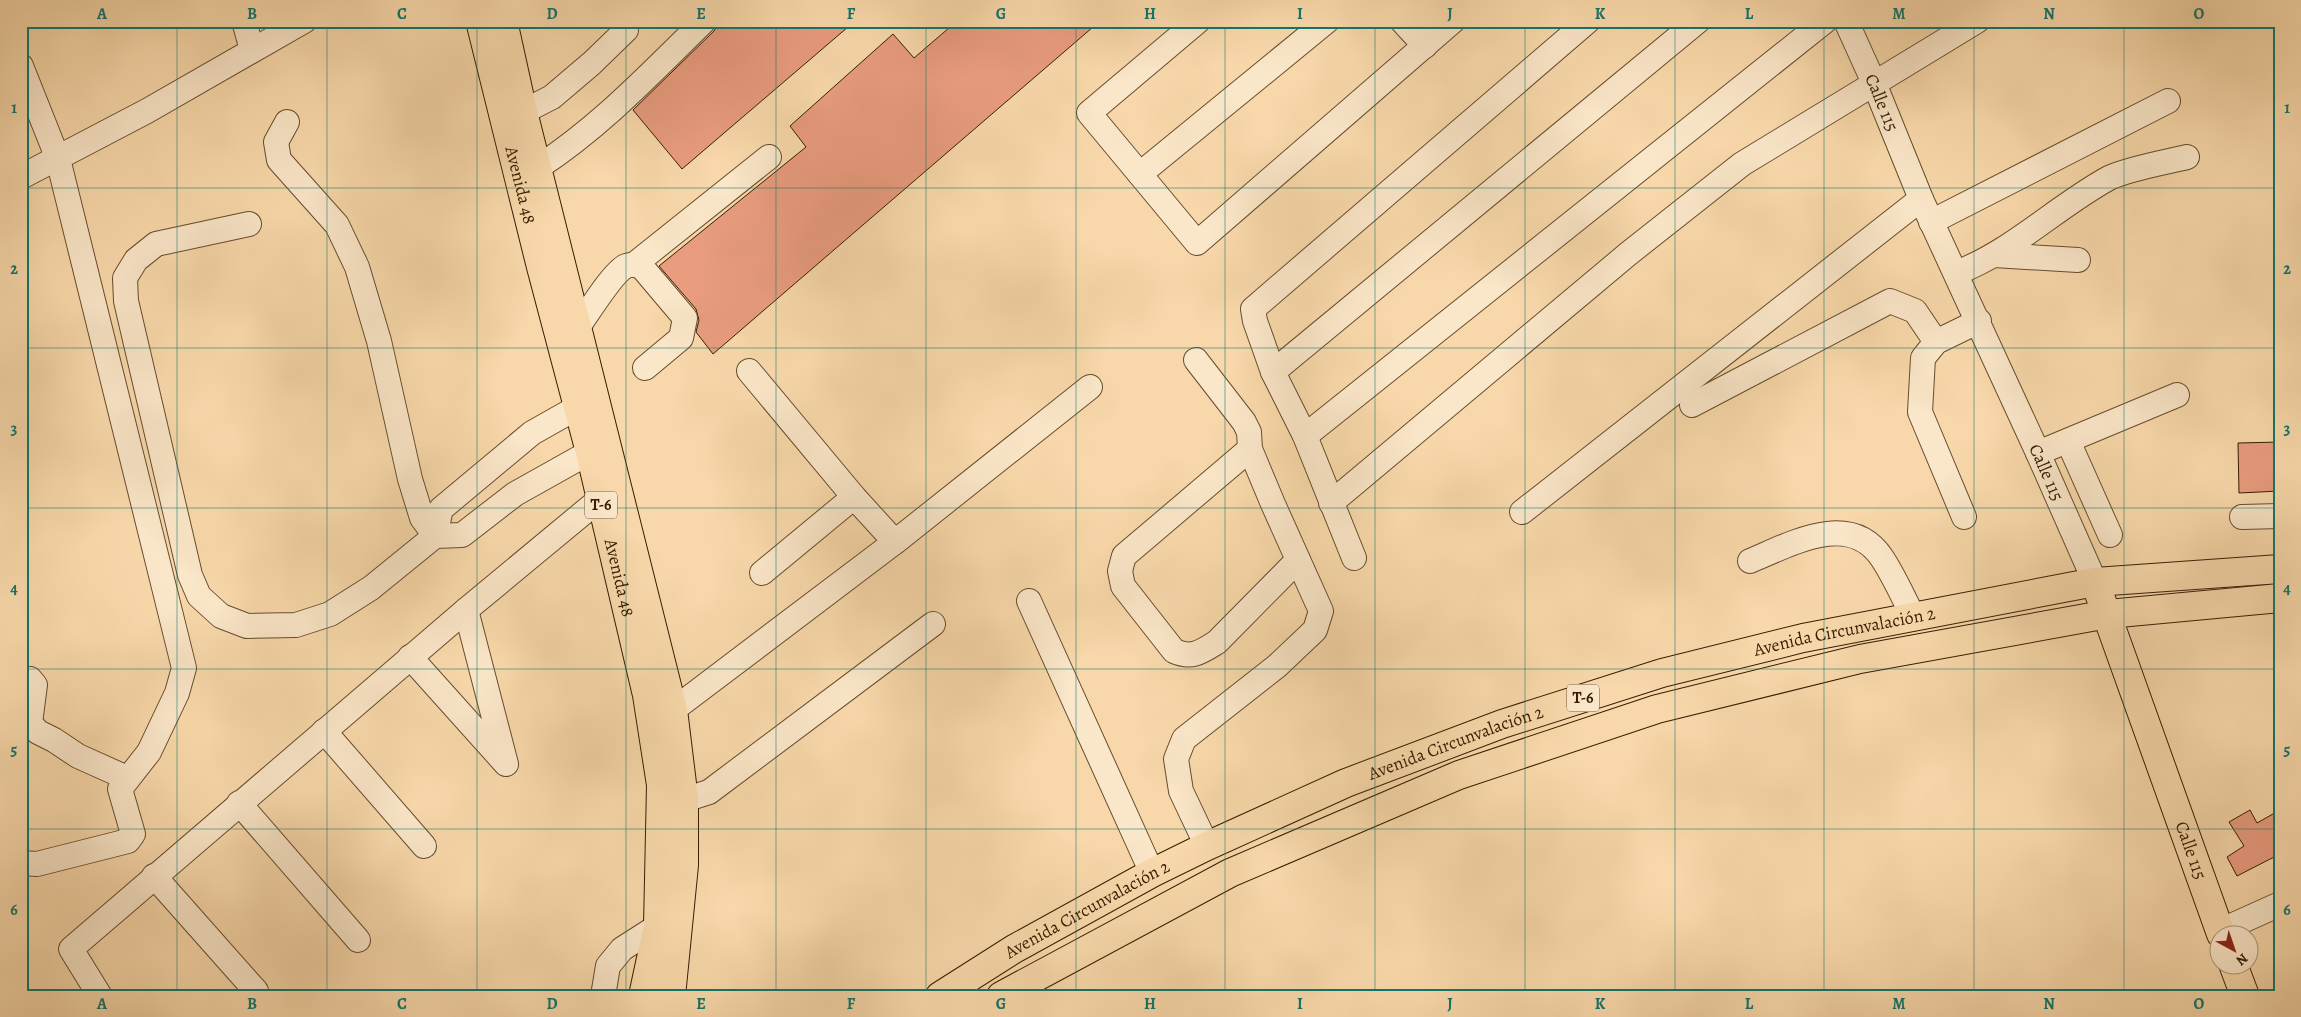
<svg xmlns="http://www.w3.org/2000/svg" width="2301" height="1017" viewBox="0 0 2301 1017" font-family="Alegreya,serif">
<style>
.building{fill:#e99c7f;stroke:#351d03}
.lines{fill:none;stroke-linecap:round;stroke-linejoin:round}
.minor-casing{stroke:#664c2d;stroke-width:26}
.major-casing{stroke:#351d03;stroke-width:30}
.highway-casing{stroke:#351d03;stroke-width:30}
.minor{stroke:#fae6c8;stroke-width:24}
.major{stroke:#f8d8aa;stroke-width:28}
.highway{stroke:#f8d8aa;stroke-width:28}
.grid{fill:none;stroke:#0f766e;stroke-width:1;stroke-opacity:0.55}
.labels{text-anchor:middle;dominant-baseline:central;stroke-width:4;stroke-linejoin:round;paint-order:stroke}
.shield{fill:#fae6c8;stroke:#70593e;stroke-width:1}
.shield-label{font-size:16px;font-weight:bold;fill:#351d03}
.street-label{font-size:18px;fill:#351d03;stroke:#fae6c8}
.neatline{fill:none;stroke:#0f766e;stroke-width:2}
.grid-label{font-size:16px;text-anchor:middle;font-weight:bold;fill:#0f766e}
</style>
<rect width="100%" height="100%" fill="#f8d8aa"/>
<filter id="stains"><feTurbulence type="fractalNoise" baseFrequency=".004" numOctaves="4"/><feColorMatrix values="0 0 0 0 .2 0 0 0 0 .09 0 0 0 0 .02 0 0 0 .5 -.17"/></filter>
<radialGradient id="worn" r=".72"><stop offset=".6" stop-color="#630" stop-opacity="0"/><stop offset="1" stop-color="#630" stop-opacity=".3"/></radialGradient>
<!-- building -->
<g class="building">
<polygon points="720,21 855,21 682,169 633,110 714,31"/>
<polygon points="957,21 1100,21 713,354 696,332 699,320 696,309 659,266 806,147 790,126 893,34 914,58"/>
<polygon points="2280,442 2280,491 2239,493 2238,443"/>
<polygon points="2250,810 2257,823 2280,810 2280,854 2237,876 2227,857 2244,846 2229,822"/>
</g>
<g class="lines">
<!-- minor casing -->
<g class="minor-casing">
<g id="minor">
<polyline points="244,21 252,50"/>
<polyline points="1198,21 1089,113 1197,243 1453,21"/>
<polyline points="1402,21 1425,46"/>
<path id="s1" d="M1846,21L1874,83L1921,199L2038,453L2095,582"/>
<polyline points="21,66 58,159 184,668 177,693 149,752 120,789 133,834 128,841 37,864 21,863"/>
<polyline points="523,112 552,97 592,63 626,30"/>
<polyline points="287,122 276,142 279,160 337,225 357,267 379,341 410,479 422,518 435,536"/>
<path d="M537,168C600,127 650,74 704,21"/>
<polyline points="1140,174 1327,21"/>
<polyline points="21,177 147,111 304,21"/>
<polyline points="1931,222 2168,101"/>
<polyline points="249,224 156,244 136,260 125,278 126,301 190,575 199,596 221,616 247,626 296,625 330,614 371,588 435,536 462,535 515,494 590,452"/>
<polyline points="1994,255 2078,260"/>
<polyline points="635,264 769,157"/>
<path d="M1956,273C2012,252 2056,207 2109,178C2127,169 2166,162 2187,157"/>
<path d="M578,327C588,313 613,272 626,266C631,264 636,265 641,266L685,318L681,338L645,368"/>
<polyline points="1196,360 1244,422 1249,432 1250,449 1273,504 1321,611 1315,630 1277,666 1184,739 1176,759 1181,791 1207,846"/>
<polyline points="749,371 854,497 895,542"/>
<polyline points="1273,372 1698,21"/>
<polyline points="1692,405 1890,301 1915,311 1936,342"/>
<polyline points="1305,436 1825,21"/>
<polyline points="2068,441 2110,535"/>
<path d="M1250,449L1124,556L1120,571L1123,586L1174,651C1192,659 1201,652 1217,642L1298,560"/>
<polyline points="2038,453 2177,395"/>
<polyline points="1331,503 1628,254 1742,164 1977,21"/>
<polyline points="1522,512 1921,199"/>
<polyline points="1964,517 1920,412 1923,358 1936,342 1979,321"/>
<polyline points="2242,517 2280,516"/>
<polyline points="435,536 441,509 532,433 578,407"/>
<polyline points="1354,558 1305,436 1273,372 1255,321 1253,309 1588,21"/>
<path d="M1750,561C1791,544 1850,510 1882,558C1894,576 1903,597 1913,616"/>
<polyline points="762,573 854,497"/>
<polyline points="1029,601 1152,873"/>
<polyline points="410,657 506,764 466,610"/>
<polyline points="30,679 35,685 30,723 38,732 54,740 78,756 127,778"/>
<polyline points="673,710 895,542 1090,387"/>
<polyline points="324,731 424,846"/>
<polyline points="684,800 709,792 933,624"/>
<polyline points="239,803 358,940"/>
<polyline points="154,876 256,991"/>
<polyline points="2220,931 2280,904"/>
<polyline points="100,996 71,949 466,610 600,499"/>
<polyline points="603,996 608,966 622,949 658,926"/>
</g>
</g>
<!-- major casing -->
<g class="major-casing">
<g id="major">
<path id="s2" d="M2095,582L2221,934"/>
<polyline points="2233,964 2245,996"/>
</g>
</g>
<!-- highway casing -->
<g class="highway-casing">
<g id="highway">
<path id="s3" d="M480,21L541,267L590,452L647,695L661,785L658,926L643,996"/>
<polyline points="503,21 523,112 673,710 684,800 684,865 671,996"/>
<path id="s4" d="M940,996L1014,949L1152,873L1207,846L1346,783L1502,724L1662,673L1803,638L2095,582L2280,569"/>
<polyline points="1001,996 1230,873 1459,775 1657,709 1860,659 2108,614 2280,598"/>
</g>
</g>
<!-- minor -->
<use href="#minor" class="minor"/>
<!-- major -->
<use href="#major" class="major"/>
<!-- highway -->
<use href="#highway" class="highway"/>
</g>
<!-- grid -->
<path class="grid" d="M177,21V996M327,21V996M477,21V996M626,21V996M776,21V996M926,21V996M1076,21V996M1225,21V996M1375,21V996M1525,21V996M1675,21V996M1824,21V996M1974,21V996M2124,21V996M21,188H2280M21,348H2280M21,508H2280M21,669H2280M21,829H2280"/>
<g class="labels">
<!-- shield labels -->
<g class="shield">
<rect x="585" y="491.5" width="32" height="27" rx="4"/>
<rect x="1567" y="684.5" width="32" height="27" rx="4"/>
</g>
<g class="shield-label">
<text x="601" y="505">T-6</text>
<text x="1583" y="698">T-6</text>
</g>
<!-- street labels -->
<g class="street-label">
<text stroke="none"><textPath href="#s1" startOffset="89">Calle 115</textPath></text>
<text stroke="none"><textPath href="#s3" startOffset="169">Avenida 48</textPath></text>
<text stroke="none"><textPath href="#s1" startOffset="494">Calle 115</textPath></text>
<text stroke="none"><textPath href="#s3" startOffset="574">Avenida 48</textPath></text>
<text stroke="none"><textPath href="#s4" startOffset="981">Avenida Circunvalación 2</textPath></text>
<text stroke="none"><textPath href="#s4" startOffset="576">Avenida Circunvalación 2</textPath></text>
<text stroke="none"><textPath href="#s2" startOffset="285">Calle 115</textPath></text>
<text stroke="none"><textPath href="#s4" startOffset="171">Avenida Circunvalación 2</textPath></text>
</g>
</g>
<!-- margin -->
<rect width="2301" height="1017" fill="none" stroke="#f8d8aa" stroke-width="55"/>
<!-- north arrow -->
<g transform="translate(2234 950) rotate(140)"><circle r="24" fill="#fae6c8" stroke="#ab9679"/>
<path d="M0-4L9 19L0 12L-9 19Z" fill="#8f2418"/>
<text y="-8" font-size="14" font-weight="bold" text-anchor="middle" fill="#351d03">N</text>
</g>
<rect x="28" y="28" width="2246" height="962" class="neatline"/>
<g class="grid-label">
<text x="102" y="19">A</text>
<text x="252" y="19">B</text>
<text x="402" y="19">C</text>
<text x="552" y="19">D</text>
<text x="701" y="19">E</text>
<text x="851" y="19">F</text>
<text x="1001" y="19">G</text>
<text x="1150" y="19">H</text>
<text x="1300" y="19">I</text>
<text x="1450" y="19">J</text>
<text x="1600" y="19">K</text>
<text x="1749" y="19">L</text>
<text x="1899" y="19">M</text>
<text x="2049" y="19">N</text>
<text x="2199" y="19">O</text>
<text x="14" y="113">1</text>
<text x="2287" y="113">1</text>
<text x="14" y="274">2</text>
<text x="2287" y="274">2</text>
<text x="14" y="434">3</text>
<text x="2287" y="434">3</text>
<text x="14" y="594">4</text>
<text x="2287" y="594">4</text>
<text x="14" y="755">5</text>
<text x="2287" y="755">5</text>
<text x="14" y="915">6</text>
<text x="2287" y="915">6</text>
<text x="102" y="1009">A</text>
<text x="252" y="1009">B</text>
<text x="402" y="1009">C</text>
<text x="552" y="1009">D</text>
<text x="701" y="1009">E</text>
<text x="851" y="1009">F</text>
<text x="1001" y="1009">G</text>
<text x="1150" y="1009">H</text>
<text x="1300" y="1009">I</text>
<text x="1450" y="1009">J</text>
<text x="1600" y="1009">K</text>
<text x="1749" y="1009">L</text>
<text x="1899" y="1009">M</text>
<text x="2049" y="1009">N</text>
<text x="2199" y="1009">O</text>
</g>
<rect width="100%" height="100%" filter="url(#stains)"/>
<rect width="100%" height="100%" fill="url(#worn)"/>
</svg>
